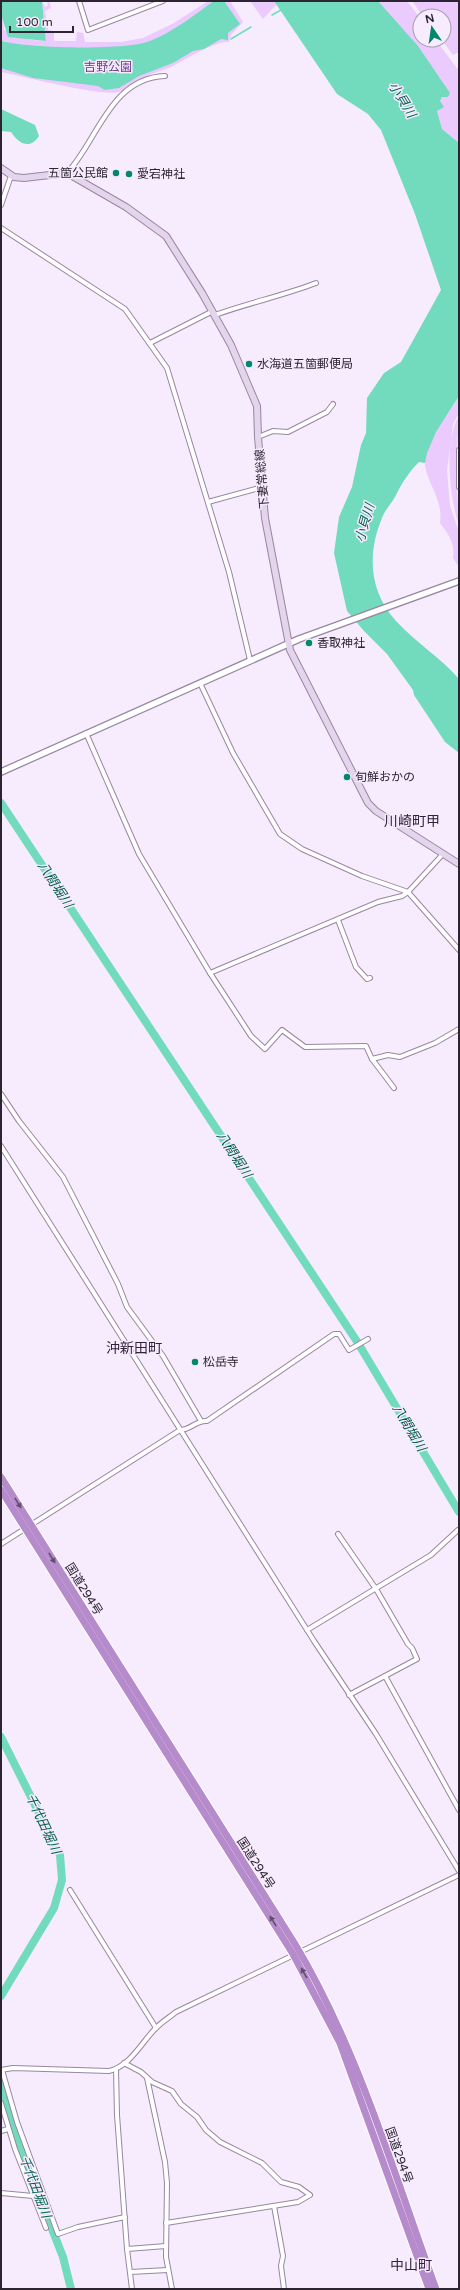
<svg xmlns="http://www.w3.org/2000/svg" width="460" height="2290" viewBox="0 0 460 2290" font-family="'Varela Round','Noto Sans JP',sans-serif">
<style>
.green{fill:#ebcafd}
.water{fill:#72dbbd}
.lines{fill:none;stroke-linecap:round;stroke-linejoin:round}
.stream{stroke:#72dbbd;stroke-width:1.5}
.river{stroke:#72dbbd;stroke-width:8}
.minor-casing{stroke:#9886a2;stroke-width:6}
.tertiary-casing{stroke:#9886a2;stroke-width:8}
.secondary-casing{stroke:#9886a2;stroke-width:8}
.trunk-casing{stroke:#fff;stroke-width:9}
.minor{stroke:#fff;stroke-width:4}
.tertiary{stroke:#fff;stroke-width:5.5}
.secondary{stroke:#e4d4ec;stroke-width:6}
.trunk{stroke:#b68bcc;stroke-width:7}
.oneway{fill:#634e6f}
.poi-dot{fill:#00886d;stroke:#f7ebfe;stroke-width:1.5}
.labels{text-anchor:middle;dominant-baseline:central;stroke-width:3;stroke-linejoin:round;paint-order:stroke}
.park-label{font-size:12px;fill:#6d3687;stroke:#f7ebfe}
.poi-label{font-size:12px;fill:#2c2531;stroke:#f7ebfe;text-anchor:start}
.street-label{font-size:12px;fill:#2c2531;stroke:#f7ebfe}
.water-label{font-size:13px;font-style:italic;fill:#035f4c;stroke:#f7ebfe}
.quarter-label{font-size:14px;fill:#32223a;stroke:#f7ebfe}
</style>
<rect width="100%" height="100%" fill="#f7ebfe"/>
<!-- green -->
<g class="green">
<path d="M42,1L45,7L48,5L47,1H49L51,8L45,11L48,30L54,31V41H76L77,32L83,33L85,42H121L143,38L174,23L208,1H230L243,22L231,35L229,42C214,41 185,60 171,67C161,71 149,74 140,80C133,83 126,90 119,92C104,97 21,76 1,72V14L3,17L4,30L32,40L46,41Z"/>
<polygon points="250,1 274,1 277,4 263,19"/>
<path d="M378,1H407L420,18V40H436L459,71V143L442,129L437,111L441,108L440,101L447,89C427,58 403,30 378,1Z"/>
<polygon points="412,1 459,1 459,52 453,55 442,40 444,40 444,16 423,16"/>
<path d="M459,396V413L453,424L447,470L450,506L459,532V567L453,558C455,543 449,535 440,523C444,498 424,480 425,461C427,437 448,417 459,396Z"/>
<path d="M459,416L456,466L459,526C450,499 443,441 459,416Z"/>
</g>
<!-- water -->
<g class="water">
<polygon points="1,1 42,1 46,41 8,37 1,14"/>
<path d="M214,1H224L240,24L228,33V40L221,39L204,49L193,51L173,63L139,76L119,88L105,90L98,86L33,78L1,68V41C27,48 125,51 150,41C173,32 194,15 214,1Z"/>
<path d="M274,1H378L418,46L450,93L448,97H442L440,101L444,107L437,111L442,129L459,143V396L436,432L427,453L425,463L419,462C409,472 401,484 395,497C391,504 385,510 382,518C367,554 369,591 396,621C415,642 440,657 459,679V753L445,742L414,695L413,690L387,654L364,631L347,611L334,553L339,517L352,487L361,445L366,433L367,398L384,373L401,362L441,290L415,214L381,130L368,114L337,94Z"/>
<path d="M1,109L35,125L39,136C30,150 19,144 11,132L1,131Z"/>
</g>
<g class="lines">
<!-- stream -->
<g class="stream">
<polyline points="272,15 281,10"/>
<polyline points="231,39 251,27"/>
</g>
<!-- river -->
<g class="river">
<polyline points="1,803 358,1343 459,1512"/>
<polyline points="1,1737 60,1855 62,1880 54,1908 1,1996"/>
<polyline points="1,2084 23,2155 63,2257 71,2289"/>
</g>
<!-- minor casing -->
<g class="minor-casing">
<g id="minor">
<polyline points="79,1 88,30 163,1"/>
<path d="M67,173C98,140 110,78 165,76"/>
<polyline points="1,205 11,176"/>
<polyline points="1,228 125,309 167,368 229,572 250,660"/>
<path d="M215,315C248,303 282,296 316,283"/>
<polyline points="150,343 213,311"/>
<polyline points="258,437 273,431 288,432 327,412 333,404"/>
<polyline points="459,450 459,487"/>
<polyline points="208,502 263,487"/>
<polyline points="200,683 233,753 280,834 302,849 362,876 408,892 459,950"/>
<polyline points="86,733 139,854 210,973 251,1036 265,1049 282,1030 305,1047 366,1046 372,1059 388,1055 400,1057 435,1043 459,1029"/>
<polyline points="338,920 356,967 367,979 370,978"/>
<polyline points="210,973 378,902 402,896 408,892 443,854"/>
<polyline points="372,1059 394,1088"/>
<polyline points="1,1094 19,1121 63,1177 118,1284 127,1307 163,1356 201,1421"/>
<polyline points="1,1146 314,1641 376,1734 459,1871"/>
<polyline points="338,1534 376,1589 408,1644 412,1648 417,1659 349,1695"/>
<path d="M1,1544L180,1430C191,1430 196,1420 207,1421L334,1334H339L349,1350L368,1339"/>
<polyline points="307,1630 431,1555 458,1530"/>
<polyline points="385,1676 459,1810"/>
<polyline points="70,1890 156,2028"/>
<polyline points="124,2063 141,2072 152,2082 172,2091 181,2104 197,2117 206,2130 220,2142 262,2163 281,2182 299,2187 310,2195 298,2202 166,2223"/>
<polyline points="116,2069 117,2115 127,2249 132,2289"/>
<path d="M1,2070L13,2068L109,2071C131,2066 142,2041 157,2027C163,2021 170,2017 176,2012L459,1875"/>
<polyline points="2,2070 17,2122 58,2234 78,2227 125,2217"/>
<polyline points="147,2078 165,2162 167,2183 166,2257 172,2289"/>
<polyline points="1,2103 15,2149 46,2228"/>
<polyline points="1,2131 8,2129"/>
<polyline points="1,2193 33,2196 42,2193"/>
<polyline points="274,2206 283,2256 281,2266 284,2289"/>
<polyline points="127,2249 166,2246"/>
<polyline points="130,2272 168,2270"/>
</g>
</g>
<!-- tertiary casing -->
<g class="tertiary-casing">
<polyline id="tertiary" points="1,772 299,639 459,581"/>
</g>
<!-- secondary casing -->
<g class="secondary-casing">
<polyline id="secondary" points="1,168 14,177 24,178 67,173 126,207 166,236 202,293 231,345 257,406 258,437 265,518 290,650 368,803 376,811 459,864"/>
</g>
<!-- trunk casing -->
<g class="trunk-casing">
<g id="trunk">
<path d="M1,1477L295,1944C358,2049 394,2174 436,2289"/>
<polyline points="1,1490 293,1954 340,2043 429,2289"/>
</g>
</g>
<!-- minor -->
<use href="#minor" class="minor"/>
<!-- tertiary -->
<use href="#tertiary" class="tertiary"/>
<!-- secondary -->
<use href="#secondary" class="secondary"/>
<!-- trunk -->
<use href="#trunk" class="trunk"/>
</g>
<!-- one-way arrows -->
<defs><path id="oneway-solid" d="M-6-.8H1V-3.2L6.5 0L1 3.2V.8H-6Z"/></defs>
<g class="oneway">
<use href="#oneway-solid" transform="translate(18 1503) rotate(58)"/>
<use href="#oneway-solid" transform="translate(52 1558) rotate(58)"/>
<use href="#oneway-solid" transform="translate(273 1921) rotate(-122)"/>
<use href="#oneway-solid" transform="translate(304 1973) rotate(-120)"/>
</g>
<!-- markers -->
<g class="poi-dot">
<circle cx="116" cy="173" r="4"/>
<circle cx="129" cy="174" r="4"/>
<circle cx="249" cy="364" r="4"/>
<circle cx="309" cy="643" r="4"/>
<circle cx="347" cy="777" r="4"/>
<circle cx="195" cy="1362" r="4"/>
</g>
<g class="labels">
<!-- park labels -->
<g class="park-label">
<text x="108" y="67">吉野公園</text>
</g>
<!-- poi labels -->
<g class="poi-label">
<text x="108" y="173" text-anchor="end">五箇公民館</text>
<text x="137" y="174">愛宕神社</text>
<text x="257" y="364">水海道五箇郵便局</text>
<text x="317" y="643">香取神社</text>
<text x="355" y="777">旬鮮おかの</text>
<text x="203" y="1362">松岳寺</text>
</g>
<!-- street labels -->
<g class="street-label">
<text transform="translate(262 479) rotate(-95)">下妻常総線</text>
<text transform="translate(84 1589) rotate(58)">国道294号</text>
<text transform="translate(256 1863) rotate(57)">国道294号</text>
<text transform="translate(399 2155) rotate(70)">国道294号</text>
</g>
<!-- water labels -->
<g class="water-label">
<text transform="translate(402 100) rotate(58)">小貝川</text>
<text transform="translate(365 523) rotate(-74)">小貝川</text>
<text transform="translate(55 885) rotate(57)">八間堀川</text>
<text transform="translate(234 1155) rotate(57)">八間堀川</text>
<text transform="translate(409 1428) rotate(59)">八間堀川</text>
<text transform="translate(43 1824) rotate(65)">千代田堀川</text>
<text transform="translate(35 2187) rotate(69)">千代田堀川</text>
</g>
<!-- quarter labels -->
<g class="quarter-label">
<text x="412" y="821">川崎町甲</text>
<text x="134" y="1348">沖新田町</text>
<text x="411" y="2265">中山町</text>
</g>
</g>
<!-- border -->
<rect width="460" height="2290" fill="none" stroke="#2c2531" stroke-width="4"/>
<!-- north arrow -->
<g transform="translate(432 28) rotate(347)"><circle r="19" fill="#f7ebfe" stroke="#a69cac"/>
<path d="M0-3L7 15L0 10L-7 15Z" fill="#00886d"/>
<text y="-6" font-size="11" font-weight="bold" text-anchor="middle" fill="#2c2531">N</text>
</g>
<!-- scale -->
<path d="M10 26v6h63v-6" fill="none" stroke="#2c2531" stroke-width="2"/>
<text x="16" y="26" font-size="12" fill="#2c2531" stroke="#f7ebfe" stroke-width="3" paint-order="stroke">100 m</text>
</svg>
